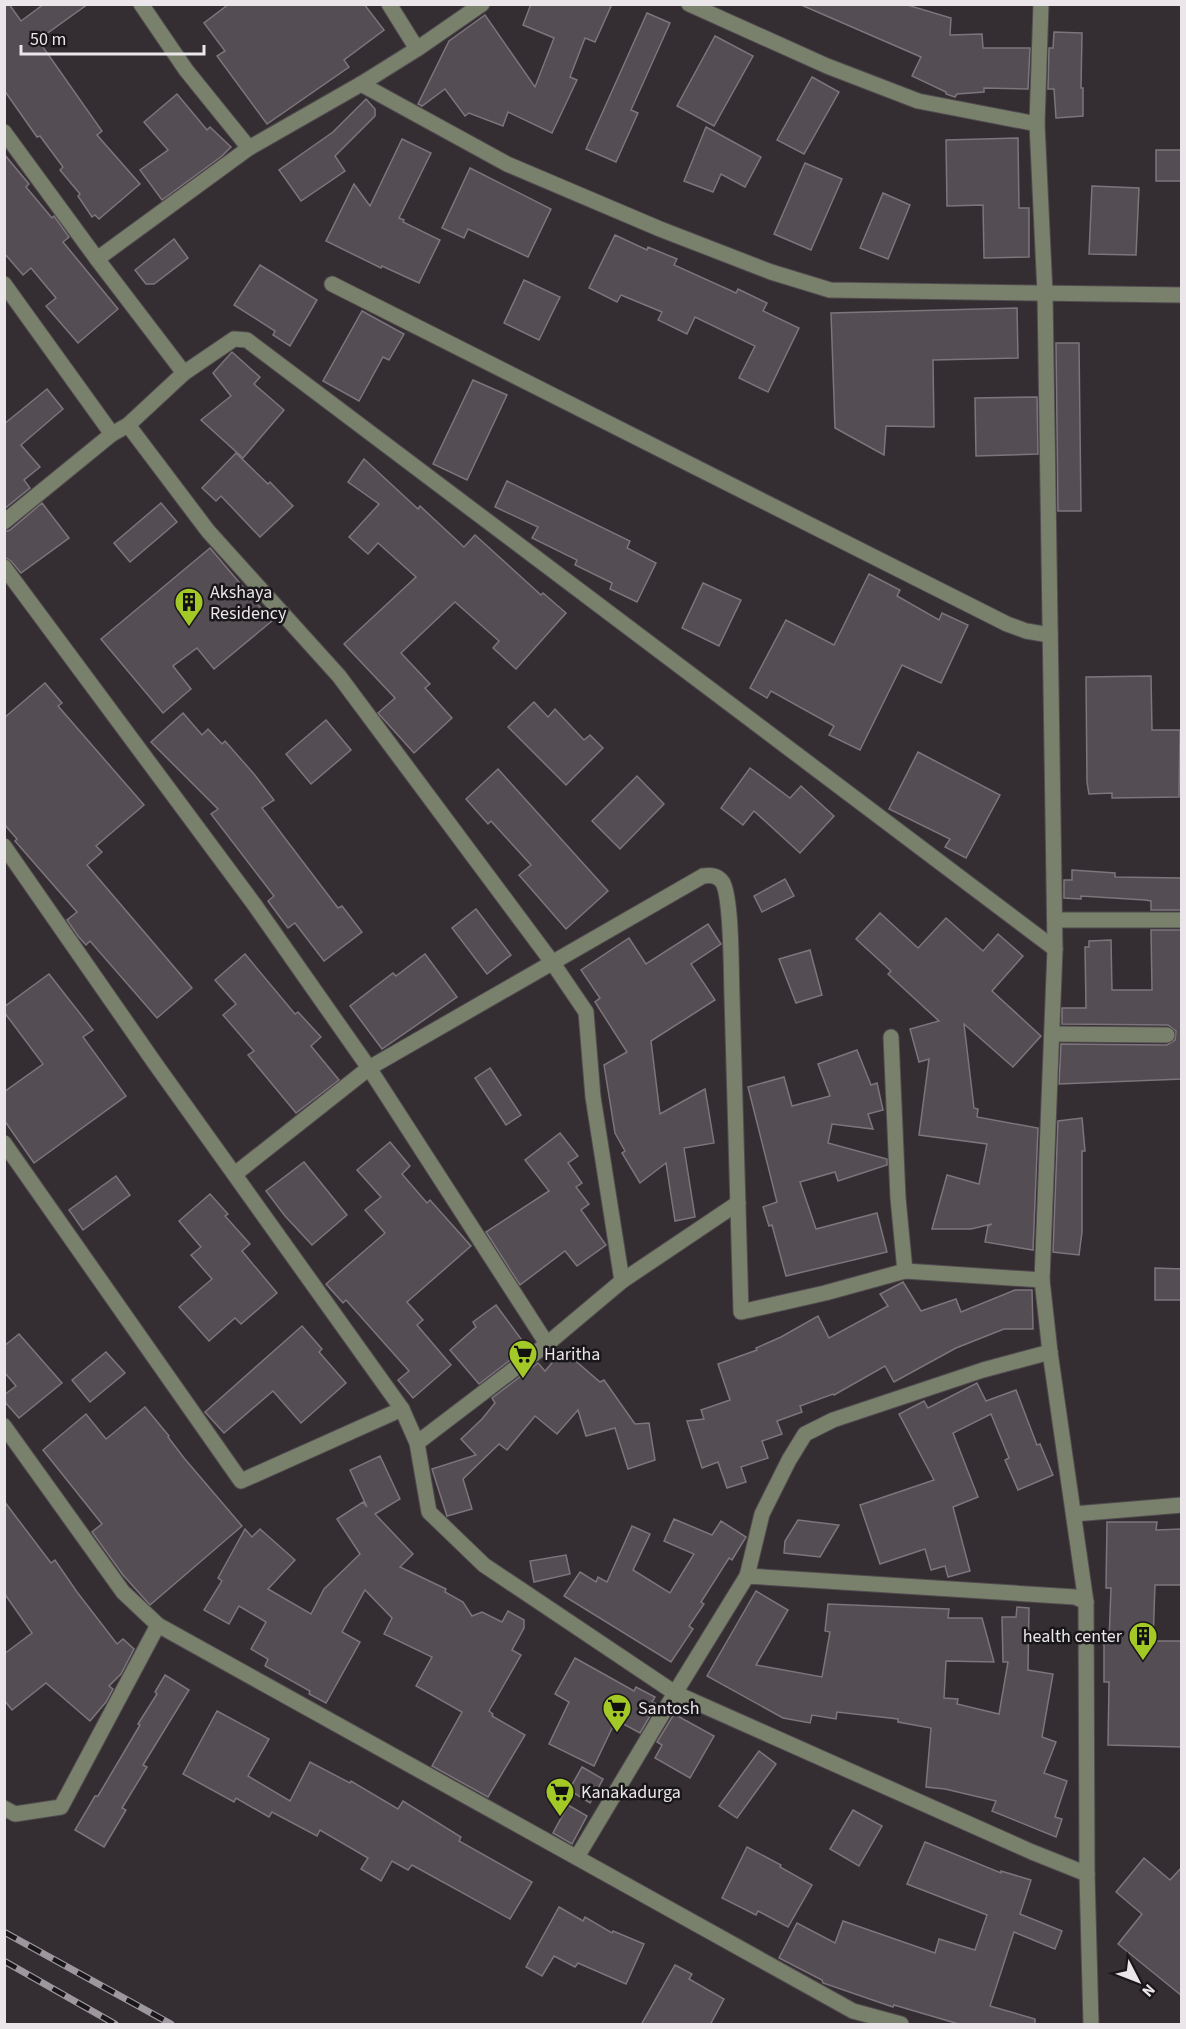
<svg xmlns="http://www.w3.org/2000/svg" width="1186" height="2029" viewBox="0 0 1186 2029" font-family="'Source Sans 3',sans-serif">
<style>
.building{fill:#544d53;stroke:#7c757c;stroke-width:1.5}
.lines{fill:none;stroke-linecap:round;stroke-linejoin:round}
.minor-casing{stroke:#514b50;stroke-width:17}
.minor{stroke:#79806b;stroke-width:15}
.rail-casing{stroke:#9d989d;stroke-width:7}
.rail{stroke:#1a171a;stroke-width:4.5;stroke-dasharray:14;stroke-linecap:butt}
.labels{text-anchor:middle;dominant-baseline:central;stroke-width:5;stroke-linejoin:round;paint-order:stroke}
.poi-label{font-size:18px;fill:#eae6ea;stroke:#1a171a;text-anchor:start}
</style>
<rect width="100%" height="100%" fill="#342e33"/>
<!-- building -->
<g class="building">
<polygon points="4,4 9,4 21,21 44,4 88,4 38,40 102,131 97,135 140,184 99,219 95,215 92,217 78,196 80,194 60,170 63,167 40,136 37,137 4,90"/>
<polygon points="229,4 364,4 384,30 344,60 349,67 267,124 217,56 225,51 204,23"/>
<polygon points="531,4 612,4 595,42 585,38 570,77 577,80 552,133 508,112 503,126 469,113 465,116 445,89 422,106 418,104 449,41 485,15 535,87 554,38 523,25"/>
<polygon points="799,4 904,4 951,18 950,35 982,34 983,48 1030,48 1028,89 984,88 984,92 957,94 955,97 946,94 946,92 912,76 921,57"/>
<polygon points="647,13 670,23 631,110 638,113 616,162 586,149"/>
<polygon points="1054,32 1082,33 1081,88 1083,88 1083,116 1056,118 1054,89 1048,89 1049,48 1053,48"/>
<polygon points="715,36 753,56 714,126 677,106"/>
<polygon points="812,77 839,92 804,154 777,140"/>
<polygon points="177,94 207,130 210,127 231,147 222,156 162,200 140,170 168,150 144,122"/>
<polygon points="366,99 375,109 375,116 335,156 345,171 301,201 279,170 333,132"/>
<polygon points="706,127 761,157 745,187 721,174 713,192 684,181"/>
<polygon points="1018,138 1019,208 1029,208 1029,257 984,258 983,205 947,206 946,140"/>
<polygon points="402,139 431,153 399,218 404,220 403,222 440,240 419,283 382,266 381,268 326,241 354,184 370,206"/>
<rect x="1156" y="150" width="26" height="31"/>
<polygon points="4,154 29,184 26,187 52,218 54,216 69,237 63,242 118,309 78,343 46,306 56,298 31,268 23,275 4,253"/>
<polygon points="805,163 842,179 811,250 774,234"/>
<polygon points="470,168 551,209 528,257 468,229 464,238 442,228"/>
<polygon points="1092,186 1139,188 1136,255 1089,254"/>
<polygon points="883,193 910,205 888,259 860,248"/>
<polygon points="615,235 647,250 648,247 677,259 674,265 736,293 738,289 767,303 763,311 799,328 768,392 739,378 755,346 695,317 687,334 658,320 662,312 621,295 617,302 589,288"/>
<polygon points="174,239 188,258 154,284 146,284 135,270"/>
<polygon points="260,265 317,300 290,346 273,335 275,331 234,305"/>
<polygon points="524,280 560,297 539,340 504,323"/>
<polygon points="1017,308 1018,358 933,360 934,427 886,426 884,455 835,428 831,313"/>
<polygon points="362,311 404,334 389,360 383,357 359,401 323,381"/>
<polygon points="1056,343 1079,343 1081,511 1058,511"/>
<polygon points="232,352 260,377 254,384 284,410 243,458 201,420 231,396 213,373"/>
<polygon points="473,380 507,395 467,480 433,464"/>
<polygon points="47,389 63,409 21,445 40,467 24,480 30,488 4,509 4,424"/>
<polygon points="1037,397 1038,454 976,456 975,398"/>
<polygon points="236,453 268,484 270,482 293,506 260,537 221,496 216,501 202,488"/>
<polygon points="364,459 418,509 420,506 464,547 475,535 541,595 543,593 566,613 516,669 493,648 499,641 455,602 401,653 430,684 425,688 452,718 414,753 378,713 395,698 344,644 416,577 378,543 368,554 349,537 379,504 348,482"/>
<polygon points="507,481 630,541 627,548 656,563 637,602 610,589 612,583 575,565 577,560 532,538 538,527 495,507"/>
<polygon points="42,503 69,538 21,573 11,561 4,557 4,532 10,530"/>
<polygon points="161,503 177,522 130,562 114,543"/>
<polygon points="210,548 272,621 214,669 197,648 173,666 191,689 163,713 101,639"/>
<polygon points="869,574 900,590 897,596 939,620 942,613 968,625 941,683 902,665 860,750 829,735 834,726 771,691 767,698 750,688 786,620 834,645"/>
<polygon points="703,583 741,600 719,646 682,628"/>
<polygon points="1151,676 1152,730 1180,730 1179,797 1112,798 1112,793 1089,794 1087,782 1086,677"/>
<polygon points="45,683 62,703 58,706 144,805 96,846 102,852 87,865 192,988 157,1018 90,941 86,945 78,936 67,920 77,912 15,841 17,839 4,824 4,718"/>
<polygon points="534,702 548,717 555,709 584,740 590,735 603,748 566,785 508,727"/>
<polygon points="183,713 202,735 208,729 222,744 225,741 254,774 274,800 262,808 338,908 342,906 362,932 324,961 295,923 288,928 268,901 274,896 211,814 218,809 151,742"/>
<polygon points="326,720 351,750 311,784 286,754"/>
<polygon points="918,752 1000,795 966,858 945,847 950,839 889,809"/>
<polygon points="750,768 790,798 801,786 834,816 800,853 754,811 743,825 721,808"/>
<polygon points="498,769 608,891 566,929 519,875 531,865 491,821 488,824 466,799"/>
<polygon points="637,776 664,804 620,849 592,821"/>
<polygon points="1072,870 1115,873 1115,877 1182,878 1182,910 1151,910 1151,901 1145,900 1081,896 1081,899 1064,898 1064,880 1072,880"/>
<polygon points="785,879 794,896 762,912 754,896"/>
<polygon points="476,909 511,955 487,974 452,928"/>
<polygon points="880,913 918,948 946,918 983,951 998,934 1023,956 992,991 1041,1036 1013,1067 964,1024 974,1108 978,1109 977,1117 1038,1128 1033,1250 985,1242 988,1226 992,1224 971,1229 932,1229 947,1175 979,1184 987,1144 919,1135 929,1059 919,1062 910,1029 939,1021 888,974 891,971 856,939"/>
<polygon points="708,924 721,944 691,964 715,1000 651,1041 660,1114 705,1089 714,1143 684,1148 695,1217 675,1221 666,1163 640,1183 622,1153 625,1151 615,1133 604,1065 627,1052 595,1002 600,998 581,970 629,938 646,964"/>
<polygon points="1151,930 1182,930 1182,1079 1059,1084 1061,1044 1167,1045 1175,1040 1176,1031 1168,1025 1062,1024 1062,1008 1086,1008 1085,947 1089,947 1089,941 1111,940 1112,990 1152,990"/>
<polygon points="810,950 822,995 796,1003 779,959"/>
<polygon points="245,954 295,1014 298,1012 321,1037 311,1046 339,1080 296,1113 248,1055 254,1051 223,1015 236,1004 215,980"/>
<polygon points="425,954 457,997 382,1049 350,1006 393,973 396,976"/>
<polygon points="49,974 93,1030 83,1037 126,1096 34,1163 4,1120 4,1092 43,1064 4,1012 4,1007"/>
<polygon points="857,1050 871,1085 877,1083 883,1110 868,1114 873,1129 832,1124 828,1143 887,1159 887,1165 838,1181 835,1172 800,1182 816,1229 877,1213 887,1252 786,1276 772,1225 769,1226 763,1207 777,1202 748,1087 784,1077 792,1106 830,1096 818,1064"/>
<polygon points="490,1068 521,1115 506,1125 475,1078"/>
<polygon points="1082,1118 1085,1151 1082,1151 1082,1232 1079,1255 1053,1252 1058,1121"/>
<polygon points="560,1133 578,1156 568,1163 582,1183 576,1187 589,1204 581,1210 606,1245 577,1266 565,1251 520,1285 486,1232 549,1191 525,1160"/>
<polygon points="390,1142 410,1166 402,1174 427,1203 430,1200 471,1246 407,1302 423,1320 417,1325 451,1365 413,1398 398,1380 409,1371 346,1300 343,1303 326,1284 385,1233 365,1210 381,1197 357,1170"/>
<polygon points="304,1162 347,1215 312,1245 285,1216 266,1191"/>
<polygon points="116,1176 130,1195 83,1230 69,1210"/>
<polygon points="210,1194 228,1214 225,1216 250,1244 242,1251 277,1293 241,1324 235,1318 209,1341 179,1307 212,1279 191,1255 201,1247 179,1221"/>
<polygon points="1155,1268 1182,1269 1182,1300 1155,1300"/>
<polygon points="903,1282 921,1311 956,1299 961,1312 1015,1290 1032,1290 1033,1329 1004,1329 956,1348 894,1382 885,1366 834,1395 833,1394 800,1406 802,1412 777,1421 782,1434 762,1441 768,1458 741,1467 746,1482 727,1488 718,1462 702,1468 687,1421 704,1419 701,1410 730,1400 718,1364 757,1350 756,1348 781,1337 818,1316 829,1338 888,1306 880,1294"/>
<polygon points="496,1305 527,1347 479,1384 450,1350 476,1327 473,1322"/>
<polygon points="302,1326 322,1349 319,1352 346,1383 301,1423 273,1391 224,1433 205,1412"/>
<polygon points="19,1334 62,1383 19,1418 4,1401 4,1395 16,1386 4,1372 4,1346"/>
<polygon points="563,1350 600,1382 604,1380 635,1424 649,1423 655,1460 628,1469 615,1428 586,1436 578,1410 557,1434 535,1416 507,1450 499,1444 463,1479 472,1509 447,1516 432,1469 476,1455 461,1439 482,1419 495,1403 492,1398 538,1363 545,1371"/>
<polygon points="106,1352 125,1373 90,1402 72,1380"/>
<polygon points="977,1383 986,1401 1016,1390 1037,1445 1040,1444 1053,1475 1018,1490 1005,1460 1009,1458 991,1414 953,1433 978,1497 953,1507 970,1571 948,1577 945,1566 931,1570 925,1549 880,1564 860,1505 934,1480 899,1414 924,1401 928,1408"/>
<polygon points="145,1407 169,1436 168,1437 184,1458 242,1526 150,1605 123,1575 92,1532 102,1524 43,1450 86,1414 106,1439"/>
<polygon points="380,1456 400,1499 375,1514 413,1554 400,1567 446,1589 445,1592 463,1602 472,1616 482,1612 502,1622 508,1611 524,1620 524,1628 512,1650 521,1655 489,1711 493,1714 492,1716 525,1735 488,1797 432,1766 462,1712 416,1686 432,1657 384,1634 392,1618 365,1590 342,1632 360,1642 326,1703 309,1694 310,1691 265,1666 268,1659 251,1649 266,1622 239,1606 229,1624 204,1610 222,1581 218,1578 245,1529 252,1537 260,1529 295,1560 268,1589 311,1614 324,1589 360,1554 337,1519 363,1502 367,1507 350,1470"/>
<polygon points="4,1501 51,1563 55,1560 77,1592 117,1644 123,1639 134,1649 121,1674 109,1686 113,1689 106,1702 90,1721 46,1683 12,1710 4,1700 4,1654 32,1633 4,1593"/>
<polygon points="674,1519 712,1535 721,1521 746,1537 732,1560 729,1558 701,1602 704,1604 689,1626 693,1629 671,1662 564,1596 580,1572 596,1582 598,1577 607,1582 632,1526 650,1534 633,1570 670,1593 694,1554 664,1541"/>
<polygon points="798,1520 839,1525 820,1557 784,1553 785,1541"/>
<polygon points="1107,1522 1157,1522 1156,1530 1182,1529 1182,1585 1155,1585 1153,1641 1182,1641 1182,1747 1108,1745 1109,1682 1104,1682 1104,1641 1109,1641 1111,1588 1106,1588"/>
<polygon points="566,1555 570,1574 534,1582 530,1561"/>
<polygon points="756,1591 788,1610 756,1665 822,1677 830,1632 825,1631 828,1604 949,1609 948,1618 982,1618 994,1662 946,1661 944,1698 958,1699 957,1704 999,1714 1008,1662 1003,1662 1002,1617 1016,1617 1017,1607 1029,1608 1028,1670 1053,1674 1042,1737 1056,1742 1044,1773 1067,1781 1055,1817 1062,1819 1056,1837 992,1811 996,1801 945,1789 926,1787 931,1728 898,1722 898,1719 837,1712 836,1719 812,1715 810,1723 783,1718 707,1676"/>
<polygon points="575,1658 634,1691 636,1687 655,1697 652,1702 657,1704 640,1733 616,1720 594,1766 549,1744 569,1702 555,1694"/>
<polygon points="165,1675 189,1690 143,1765 147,1767 122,1808 126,1810 104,1847 75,1830 95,1796 98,1796 140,1725 138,1724 157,1694 155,1692"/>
<polygon points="217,1711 269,1739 248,1776 290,1801 310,1762 350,1783 351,1781 398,1809 403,1801 461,1837 459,1841 532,1882 510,1919 412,1865 408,1870 392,1861 381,1881 361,1869 368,1858 320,1830 317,1836 272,1812 269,1817 236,1798 234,1802 183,1774"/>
<polygon points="674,1714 714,1736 690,1778 655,1758 662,1745 657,1742"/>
<polygon points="759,1751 776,1764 737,1818 719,1806"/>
<polygon points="582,1767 603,1779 590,1803 569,1790"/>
<polygon points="568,1805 587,1816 572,1844 553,1833"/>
<polygon points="853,1810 882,1826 859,1866 830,1849"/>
<polygon points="925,1842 1001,1873 1001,1871 1031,1880 1020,1914 1062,1931 1055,1949 1014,1932 990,2006 1035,2019 1035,2025 962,2025 894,2005 893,2007 823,1983 822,1980 779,1958 797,1923 835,1943 843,1921 935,1953 939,1939 975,1950 987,1915 907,1884"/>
<polygon points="747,1847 781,1865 780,1867 812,1885 788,1927 758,1911 756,1915 722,1898"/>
<polygon points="1144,1858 1170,1880 1182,1867 1182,1996 1118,1944 1142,1914 1116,1892"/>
<polygon points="559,1907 583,1921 585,1917 612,1933 613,1931 644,1944 626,1984 578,1963 575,1967 554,1956 542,1976 526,1967"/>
<polygon points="675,1965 692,1974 689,1979 724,1999 710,2025 641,2025"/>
</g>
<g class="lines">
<!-- minor casing -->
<g class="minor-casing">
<g id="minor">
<polyline points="141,4 186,70 249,148"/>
<polyline points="389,4 417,49"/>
<polyline points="689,4 827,66 918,101 1037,124"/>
<polyline points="1041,4 1037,124 1045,293 1055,949 1042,1280 1050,1352 1086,1602 1087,1874 1091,2024"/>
<polyline points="361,84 507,164 660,229 771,272 830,290 1182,295"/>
<polyline points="4,132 97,259 184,373 128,425 112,434 4,522"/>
<polyline points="97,259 249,148 361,84 417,49 482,4"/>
<polyline points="4,284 112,434"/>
<polyline points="332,284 1007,624 1026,631 1050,635"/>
<polyline points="184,373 234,339 247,340 1055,949"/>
<polyline points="128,425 208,531 339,676 552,962 586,1012 593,1097 622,1281 547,1344 417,1443"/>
<polyline points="4,567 254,904 369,1068 547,1344"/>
<polyline points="4,846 154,1062 402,1409 417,1443 429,1512 484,1565 675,1693 577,1857"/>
<polyline points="1055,920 1182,920"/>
<polyline points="1052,1034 1167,1035"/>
<polyline points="891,1037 898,1198 905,1271"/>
<polyline points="4,1143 241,1481 402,1409"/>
<path d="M235,1174L369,1068L703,876C711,875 718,875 723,883C732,901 731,974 732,997C735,1102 738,1207 741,1312L825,1293L905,1271L1042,1280"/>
<polyline points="622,1281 738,1203"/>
<polyline points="4,1426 123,1592 158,1625 853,2011 901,2024"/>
<polyline points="1074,1514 1182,1505"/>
<polyline points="747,1576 762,1514 789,1460 805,1434 833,1420 983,1370 1050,1352"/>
<polyline points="1086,1602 1075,1597 747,1576 675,1693 1032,1852 1087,1874"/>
<polyline points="4,1808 15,1814 61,1807 158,1625"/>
</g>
</g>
<!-- minor -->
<use href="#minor" class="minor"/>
<!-- rail casing -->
<g class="rail-casing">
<g id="rail">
<polyline points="4,1932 171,2024"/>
<polyline points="4,1961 115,2024"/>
</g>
</g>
<!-- rail -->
<use href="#rail" class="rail"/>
</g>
<!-- icons -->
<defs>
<g id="building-pin" transform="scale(1.5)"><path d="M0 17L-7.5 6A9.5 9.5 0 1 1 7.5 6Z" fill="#a3c927" stroke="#1a171a"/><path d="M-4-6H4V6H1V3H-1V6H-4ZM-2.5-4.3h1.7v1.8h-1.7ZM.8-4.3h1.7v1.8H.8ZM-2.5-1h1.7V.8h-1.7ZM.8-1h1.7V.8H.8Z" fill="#111"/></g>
<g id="supermarket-pin" transform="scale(1.5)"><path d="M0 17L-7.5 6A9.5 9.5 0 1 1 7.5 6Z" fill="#a3c927" stroke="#1a171a"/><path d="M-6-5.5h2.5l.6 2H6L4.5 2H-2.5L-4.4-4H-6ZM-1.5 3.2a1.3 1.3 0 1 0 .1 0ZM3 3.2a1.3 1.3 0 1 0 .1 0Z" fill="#111"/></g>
</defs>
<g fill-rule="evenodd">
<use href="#building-pin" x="189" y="602"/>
<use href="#supermarket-pin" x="523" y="1354"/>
<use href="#building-pin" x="1143" y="1636"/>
<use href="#supermarket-pin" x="617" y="1708"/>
<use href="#supermarket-pin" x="560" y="1792"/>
</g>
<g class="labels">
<!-- poi labels -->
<g class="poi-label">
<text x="210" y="592">Akshaya<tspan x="210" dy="21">Residency</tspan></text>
<text x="544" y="1354">Haritha</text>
<text x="1122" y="1636" text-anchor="end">health center</text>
<text x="638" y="1708">Santosh</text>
<text x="581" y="1792">Kanakadurga</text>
</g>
</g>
<!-- border -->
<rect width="1186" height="2029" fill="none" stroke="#eae6ea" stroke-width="12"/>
<!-- north arrow -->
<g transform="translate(1138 1981) rotate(132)" stroke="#1a171a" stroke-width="4.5" paint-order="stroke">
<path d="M0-4.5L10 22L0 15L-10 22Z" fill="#eae6ea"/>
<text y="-9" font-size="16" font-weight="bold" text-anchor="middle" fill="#eae6ea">N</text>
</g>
<!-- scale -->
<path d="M21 45v9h183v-9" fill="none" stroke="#eae6ea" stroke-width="3"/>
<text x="30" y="45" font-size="18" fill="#eae6ea" stroke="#1a171a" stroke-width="4.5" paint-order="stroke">50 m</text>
</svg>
